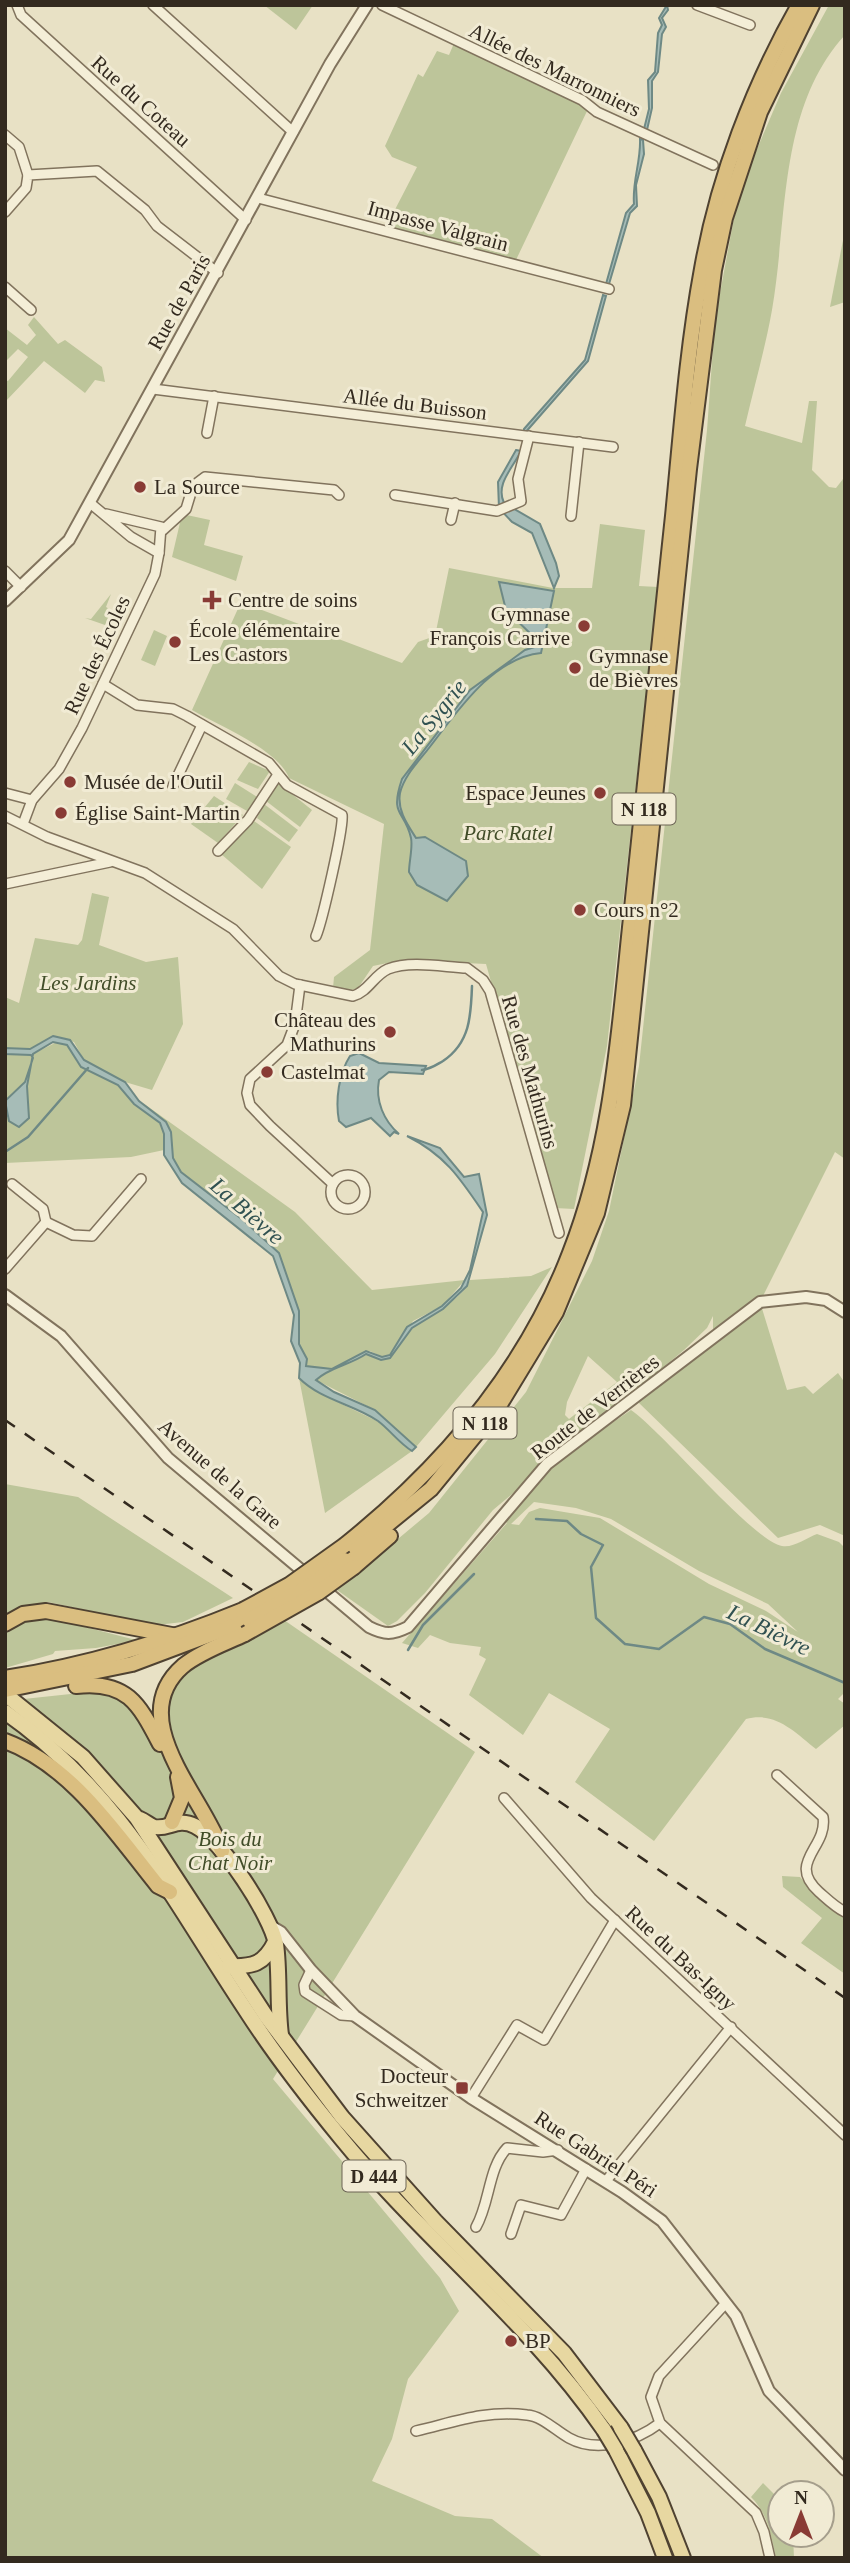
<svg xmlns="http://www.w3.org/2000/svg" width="850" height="2563" viewBox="0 0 850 2563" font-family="Georgia,serif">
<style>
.green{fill:#bdc59a;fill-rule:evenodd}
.water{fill:#a6bcb7;stroke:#6e8985;stroke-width:2}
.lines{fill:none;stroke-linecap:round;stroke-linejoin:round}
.stream{stroke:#6e8985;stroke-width:2.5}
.minor-casing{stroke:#81735d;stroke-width:12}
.tertiary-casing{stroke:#81735d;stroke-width:14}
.primary-casing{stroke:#4f4231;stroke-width:18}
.trunk-casing{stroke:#4f4231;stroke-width:18}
.minor{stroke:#f4eed7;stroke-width:9}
.tertiary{stroke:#f4eed7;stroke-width:10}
.primary{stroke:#e7d7a1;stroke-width:14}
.trunk{stroke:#dabe80;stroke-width:14}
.rail{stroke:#332a1f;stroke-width:2.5;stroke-dasharray:12 12;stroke-linecap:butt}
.primary-bridge-casing{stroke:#4f4231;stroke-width:18;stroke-linecap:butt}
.trunk-bridge-casing{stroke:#4f4231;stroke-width:18;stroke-linecap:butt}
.primary-bridge{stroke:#e7d7a1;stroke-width:14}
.trunk-bridge{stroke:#dabe80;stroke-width:14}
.poi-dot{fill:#893b35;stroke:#f1ebd4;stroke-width:2.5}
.labels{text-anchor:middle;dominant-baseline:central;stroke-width:6;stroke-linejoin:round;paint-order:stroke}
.shield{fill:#f1ebd4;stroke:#6c6455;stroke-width:2}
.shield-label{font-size:19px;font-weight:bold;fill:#332a1f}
.street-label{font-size:21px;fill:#332a1f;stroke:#f1ebd4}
.poi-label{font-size:21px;fill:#332a1f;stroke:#f1ebd4;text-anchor:start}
.park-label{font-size:21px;font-style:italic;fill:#414d28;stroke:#f1ebd4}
.water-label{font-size:23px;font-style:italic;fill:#305151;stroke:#f1ebd4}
</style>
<rect width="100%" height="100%" fill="#e8e1c5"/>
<!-- green -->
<g class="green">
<polygon points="264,5 313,5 296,30"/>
<path d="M829,5H845V35C778,108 788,218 772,310C765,349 754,387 745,426L802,443L809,401H817L812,470L829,487L836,488L843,479L845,467V1159L835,1152L760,1302L787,1390L805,1386L813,1394L838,1373L845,1383V1536L820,1525L778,1538L638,1402L713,1341V1316L707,1328L684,1350L493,1510L425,1593L397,1621L388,1626L337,1590L429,1513L526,1392L592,1261L609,1211L639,1066L707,430L715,320L734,218L754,156L781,93ZM588,1356L617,1382L569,1419L565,1415L567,1402Z"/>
<polygon points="455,41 588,109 515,262 386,227 417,167 392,157 385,146 418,74 423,77 437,51 449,55"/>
<polygon points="845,230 845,302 830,307"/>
<polygon points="34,317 58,344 65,340 102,367 105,382 95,380 85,393 44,361 5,402 5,380 8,381 28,357 18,349 5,362 5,328 27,345 36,335 28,325"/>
<polygon points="182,514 210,520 204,545 243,556 236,581 172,557"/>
<path d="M600,524L645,530L639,586L658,587L607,1046L574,1209L555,1208L486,964L402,960L373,966L358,988L348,991L333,988L334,977L370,950L384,824L289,778C279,750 218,725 192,710L241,602L402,663L418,642L435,636L449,568L553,588H592Z"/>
<polygon points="111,594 106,607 111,610 105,625 85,618 91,619"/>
<polygon points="154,630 167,636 155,666 141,660"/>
<polygon points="249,762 270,771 258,789 237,780"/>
<polygon points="235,783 257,797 247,811 226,799"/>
<polygon points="278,783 312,810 300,827 266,801"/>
<polygon points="214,796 243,815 218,843 191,824"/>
<polygon points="264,804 298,830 289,842 257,818"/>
<polygon points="254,821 291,847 262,889 221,854"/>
<polygon points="92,893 109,897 99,945 146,962 178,957 183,1024 152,1090 125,1082 84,1060 74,1042 53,1036 30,1049 5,1048 5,997 19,1003 35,938 78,945 82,940"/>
<polygon points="59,1041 71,1048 77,1062 118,1085 131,1100 155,1118 163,1128 164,1150 131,1157 5,1163 5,1115 19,1127 29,1118 27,1086 33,1054"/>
<polygon points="5,1054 32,1055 33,1058 25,1082 5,1101"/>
<polygon points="143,1103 295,1212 372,1290 465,1280 442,1306 413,1321 390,1355 382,1357 370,1351 332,1369 306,1366 304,1353 299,1344 299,1311 279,1253 243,1220 181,1172 173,1158 170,1128"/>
<path d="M552,1267L495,1354L416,1447L375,1410L316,1380C330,1367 350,1365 366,1354L381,1360C402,1350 400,1338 415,1325C433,1310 459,1304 470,1280L531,1276Z"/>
<polygon points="299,1378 321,1394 379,1422 412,1451 325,1513"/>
<path d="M631,1410C664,1433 753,1541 782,1546C794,1548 806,1538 817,1534L839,1542L845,1548V1692L838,1699L845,1704V1725L816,1749C795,1732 775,1711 746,1719L654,1841L575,1782L610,1729L549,1693L523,1735L469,1695L486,1659L479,1655L481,1647L450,1643L430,1635L418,1648L402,1643L507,1523L503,1520L550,1465ZM534,1502L576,1508L611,1519L699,1571L768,1604L798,1632L766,1611L709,1584L600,1518L540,1508L529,1512L519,1525L511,1524Z"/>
<polygon points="5,1484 78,1497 233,1598 183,1622 157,1625 48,1602 5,1616"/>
<polygon points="50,1618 132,1639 139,1640 96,1648 55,1651 53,1654 5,1668 5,1631 32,1619"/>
<polygon points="284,1620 475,1752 273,2079 440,2278 459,2311 408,2379 392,2439 372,2481 455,2516 492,2519 544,2558 5,2558 5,1701 108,1690 139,1711 164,1710 171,1687 185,1669"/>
<polygon points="782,1876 800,1877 816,1894 845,1916 845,1974 801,1943 822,1918 783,1887"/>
<path d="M763,2483L780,2500V2535H793L794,2558H776C771,2535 768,2514 751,2497Z"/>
</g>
<!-- water -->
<g class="water">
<polygon points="667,5 668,10 662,18 666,27 662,34 658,72 652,81 652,108 647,130 644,129 649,109 648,80 655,72 658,33 662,25 659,18"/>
<path d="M640,139L643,140L644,154L636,185L637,206L630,213L609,284H606L626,213L634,204C632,181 641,162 640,139Z"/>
<polygon points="603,295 606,296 588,361 524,434 524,429 585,360"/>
<path d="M516,450L521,451C513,468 495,484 504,503L540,524L556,563L559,576L554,588L532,533L512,522L499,508L498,482Z"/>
<path d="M499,582L554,591L541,653C492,658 457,712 429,748C418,762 404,776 400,793C397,810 407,824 416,838L425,837L466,861L468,876L447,901L417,885L409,872C409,862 413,847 411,838C405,810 389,817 402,779L470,690L525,650L538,646V641L506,610Z"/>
<path d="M53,1036L70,1040L84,1060L125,1082L139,1101L166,1122L171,1132L173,1158L181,1172L243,1220L279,1253L299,1311V1344L307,1359L306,1366L332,1369L366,1351L382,1357L390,1355L407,1327L442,1306L461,1288L470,1270L483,1212C460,1178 445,1155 407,1136L440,1148L464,1177L479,1174L487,1215L467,1286L443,1309L412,1328L390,1358L381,1360L366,1354C350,1365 330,1367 316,1380L334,1392L375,1410L416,1447L412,1451C399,1443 390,1430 378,1421C353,1404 321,1400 299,1378L300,1363L291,1341L294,1315L273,1256L182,1183L164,1155V1134L160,1123L134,1104L118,1085L81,1067L67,1045L53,1042L33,1054L27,1086L29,1118L19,1127L9,1121L5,1101L25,1082L33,1058L31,1055L5,1054V1048L30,1049Z"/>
<path d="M359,1053L379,1063L426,1066L423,1074L389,1072L379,1080C375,1101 384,1121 399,1134L394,1132L390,1136L371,1118L346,1127L339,1121C335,1100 339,1073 350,1056Z"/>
</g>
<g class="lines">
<!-- stream -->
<g class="stream">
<path d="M422,1070C431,1069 436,1065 443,1061C470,1043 471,1016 472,986"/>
<polyline points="5,1152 28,1137 88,1068"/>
<polyline points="536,1519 567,1521 581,1534 603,1545 591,1567 596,1618 625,1644 659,1649 704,1617 730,1624 765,1649 845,1683"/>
<polyline points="408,1650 423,1625 474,1574"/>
</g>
<!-- minor casing -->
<g class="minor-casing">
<g id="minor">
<polyline points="17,5 21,15 246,220"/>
<polyline points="153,5 293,132"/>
<polyline points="382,5 582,100 597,112 713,165"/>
<polyline points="697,5 750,25"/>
<polyline points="5,135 19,147 28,175"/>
<polyline points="258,198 609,289"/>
<polyline points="5,212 26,188 28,175 97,171 145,210 157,226 218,273"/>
<polyline points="5,287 31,310"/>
<polyline points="153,389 613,447"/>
<polyline points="207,433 214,396"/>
<polyline points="395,495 497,511 521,501 518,479 529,436"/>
<polyline points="90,503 131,537 159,553 161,527 106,514"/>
<polyline points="571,516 579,442"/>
<polyline points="451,520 455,503"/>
<polyline points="163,530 186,509 193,486 205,477 334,490 339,495"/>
<polyline points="5,571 21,587"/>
<path d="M103,684L137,705L173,709L187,716L269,763L287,785L342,815C344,827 322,922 316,936"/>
<polyline points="173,786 202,725"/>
<polyline points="5,793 32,800"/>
<path d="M5,816L47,837L145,873L233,929L279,976L295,984L353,996C368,992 374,975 388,969C411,960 443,967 467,968L483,980L490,991L559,1233"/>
<polyline points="23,824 32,800 59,769 82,728 155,574 159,553"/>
<polyline points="218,851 248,820 277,776"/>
<polyline points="5,884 110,862"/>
<polyline points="300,985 295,1024 287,1045 250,1079 247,1093 250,1105 270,1126 333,1184"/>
<circle cx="348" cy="1192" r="17"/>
<polyline points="46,1222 73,1235 92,1236 141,1179"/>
<polyline points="5,1269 46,1222 43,1209 12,1184"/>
<path d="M777,1775L823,1817C828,1848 786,1862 819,1892C827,1899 835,1907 845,1912"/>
<polyline points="504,1798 591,1898 845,2135"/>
<polyline points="311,1970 304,1985 305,1992 341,2015 355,2016"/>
<polyline points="471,2098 517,2025 544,2040 615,1920"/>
<polyline points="606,2181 731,2027"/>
<path d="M476,2227C490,2203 488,2168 507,2148L543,2152L558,2150"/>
<polyline points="511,2234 521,2205 561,2215 586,2169"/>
<polyline points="726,2303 659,2376 651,2397 660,2423 756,2513 764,2532 770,2558"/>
<path d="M416,2431C455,2422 484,2410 527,2415C542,2416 556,2431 569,2438C598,2454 636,2441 660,2423"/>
</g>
</g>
<!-- tertiary casing -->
<g class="tertiary-casing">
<g id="tertiary">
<polyline points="5,601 69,540 330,64 367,5"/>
<path d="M5,1295L61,1336L168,1458L369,1627C385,1635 392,1635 408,1627L547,1464L760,1302L806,1297L826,1300L845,1312"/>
<polyline points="271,1926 281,1932 311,1970 355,2016 471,2098 622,2192 662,2221 736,2316 769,2391 845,2470"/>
</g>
</g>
<!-- primary casing -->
<g class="primary-casing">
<g id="primary">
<polyline points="5,1694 83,1757 136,1817 266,2016 342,2117 435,2221 564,2353 621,2428"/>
<path d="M5,1712C123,1795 172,1900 249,2015C277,2058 309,2099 341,2138C424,2240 529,2321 604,2430"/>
<path d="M140,1819C145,1821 149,1825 154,1827C169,1830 177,1817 195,1826C221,1839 271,1916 276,1944C280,1973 277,2005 281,2035"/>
<path d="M229,1966C253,1967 264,1964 275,1942"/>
<polyline points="616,2450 648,2513 665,2558"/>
<polyline points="634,2450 659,2497 683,2558"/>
</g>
</g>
<!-- trunk casing -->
<g class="trunk-casing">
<g id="trunk">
<path d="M345,1545C442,1467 525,1371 570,1253C610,1151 618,1045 629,937C644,796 658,656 673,516C681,434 687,350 702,269C718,178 753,86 799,5"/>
<polyline points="344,1560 431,1489 499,1406 556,1312 597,1213 623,1105 689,469 714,270 725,218 760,112 812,5"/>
<polyline points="354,1567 390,1536"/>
<polyline points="5,1624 23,1614 46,1611 177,1636"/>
<path d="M5,1678C89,1665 165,1642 243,1610"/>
<path d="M76,1686C127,1680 139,1704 160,1744"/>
<polyline points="5,1690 132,1664 249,1620"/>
<path d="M5,1741C72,1766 115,1833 158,1886L170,1892"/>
<polyline points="172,1822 182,1798 178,1777"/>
<path d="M222,1851C204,1797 122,1719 183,1666C200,1652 226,1643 245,1634"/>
</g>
</g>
<!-- minor -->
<use href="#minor" class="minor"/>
<!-- tertiary -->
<use href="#tertiary" class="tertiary"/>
<!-- primary -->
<use href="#primary" class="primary"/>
<!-- trunk -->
<use href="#trunk" class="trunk"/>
<!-- rail -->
<polyline class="rail" points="5,1420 845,1998"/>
<!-- primary-bridge casing -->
<g class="primary-bridge-casing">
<g id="primary-bridge">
<polyline points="621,2428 634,2450"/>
<polyline points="604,2430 616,2450"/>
</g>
</g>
<!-- trunk-bridge casing -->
<g class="trunk-bridge-casing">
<g id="trunk-bridge">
<polyline points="243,1610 289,1585 345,1545"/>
<polyline points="249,1620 314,1583 344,1560"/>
<polyline points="245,1634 318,1593 354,1567"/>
</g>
</g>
<!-- primary-bridge -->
<use href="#primary-bridge" class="primary-bridge"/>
<!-- trunk-bridge -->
<use href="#trunk-bridge" class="trunk-bridge"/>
</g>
<!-- markers -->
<g class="poi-dot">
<circle cx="140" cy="487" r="7"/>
<path d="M208.5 589.5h7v7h7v7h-7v7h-7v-7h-7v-7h7z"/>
<circle cx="584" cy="626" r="7"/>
<circle cx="175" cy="642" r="7"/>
<circle cx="575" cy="668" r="7"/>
<circle cx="70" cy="782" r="7"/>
<circle cx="600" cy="793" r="7"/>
<circle cx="61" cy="813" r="7"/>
<circle cx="580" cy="910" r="7"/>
<circle cx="390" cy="1032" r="7"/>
<circle cx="267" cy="1072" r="7"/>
<rect x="455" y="2081" width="14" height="14" rx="3.5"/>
<circle cx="511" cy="2341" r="7"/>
</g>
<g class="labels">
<!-- shield labels -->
<g class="shield">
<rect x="612.5" y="793.5" width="63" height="31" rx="5"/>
<rect x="453.5" y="1407.5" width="63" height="31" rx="5"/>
<rect x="342.5" y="2160.5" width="63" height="31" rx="5"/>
</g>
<g class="shield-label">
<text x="644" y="809">N 118</text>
<text x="485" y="1423">N 118</text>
<text x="374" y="2176">D 444</text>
</g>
<!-- street labels -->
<g class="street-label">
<text transform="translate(555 70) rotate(26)">Allée des Marronniers</text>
<text transform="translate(141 101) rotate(42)">Rue du Coteau</text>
<text transform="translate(438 226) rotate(15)">Impasse Valgrain</text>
<text transform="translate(179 302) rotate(-61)">Rue de Paris</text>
<text transform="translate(415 404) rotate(7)">Allée du Buisson</text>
<text transform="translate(97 655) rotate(-65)">Rue des Écoles</text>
<text transform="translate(530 1072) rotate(74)">Rue des Mathurins</text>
<text transform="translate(595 1407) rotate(-38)">Route de Verrières</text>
<text transform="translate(220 1474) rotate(41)">Avenue de la Gare</text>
<text transform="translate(681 1958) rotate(43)">Rue du Bas-Igny</text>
<text transform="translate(596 2154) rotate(33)">Rue Gabriel Péri</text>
</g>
<!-- poi labels -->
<g class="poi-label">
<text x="154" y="487">La Source</text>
<text x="228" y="600">Centre de soins</text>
<text x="570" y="614" text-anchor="end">Gymnase<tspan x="570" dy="24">François Carrive</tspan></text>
<text x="189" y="630">École élémentaire<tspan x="189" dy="24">Les Castors</tspan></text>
<text x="589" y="656">Gymnase<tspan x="589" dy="24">de Bièvres</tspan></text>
<text x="84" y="782">Musée de l'Outil</text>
<text x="586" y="793" text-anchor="end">Espace Jeunes</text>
<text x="75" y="813">Église Saint-Martin</text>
<text x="594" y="910">Cours n°2</text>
<text x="376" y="1020" text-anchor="end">Château des<tspan x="376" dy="24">Mathurins</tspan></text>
<text x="281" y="1072">Castelmat</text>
<text x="448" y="2076" text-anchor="end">Docteur<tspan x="448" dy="24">Schweitzer</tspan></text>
<text x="525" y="2341">BP</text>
</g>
<!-- park labels -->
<g class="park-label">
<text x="508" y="833">Parc Ratel</text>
<text x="88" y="983">Les Jardins</text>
<text x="230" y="1839">Bois du<tspan x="230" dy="24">Chat Noir</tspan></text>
</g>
<!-- water labels -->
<g class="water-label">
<text transform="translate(434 717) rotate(-51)">La Sygrie</text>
<text transform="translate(247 1211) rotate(41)">La Bièvre</text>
<text transform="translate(769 1630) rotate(26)">La Bièvre</text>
</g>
</g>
<!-- border -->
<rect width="850" height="2563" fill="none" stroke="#332a1f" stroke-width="14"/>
<!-- north arrow -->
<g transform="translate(801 2514)"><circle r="33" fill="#f1ebd4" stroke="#a59e8c" stroke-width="2"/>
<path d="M0-5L12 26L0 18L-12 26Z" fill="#893b35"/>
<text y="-10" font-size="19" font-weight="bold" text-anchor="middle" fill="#332a1f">N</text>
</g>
</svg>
